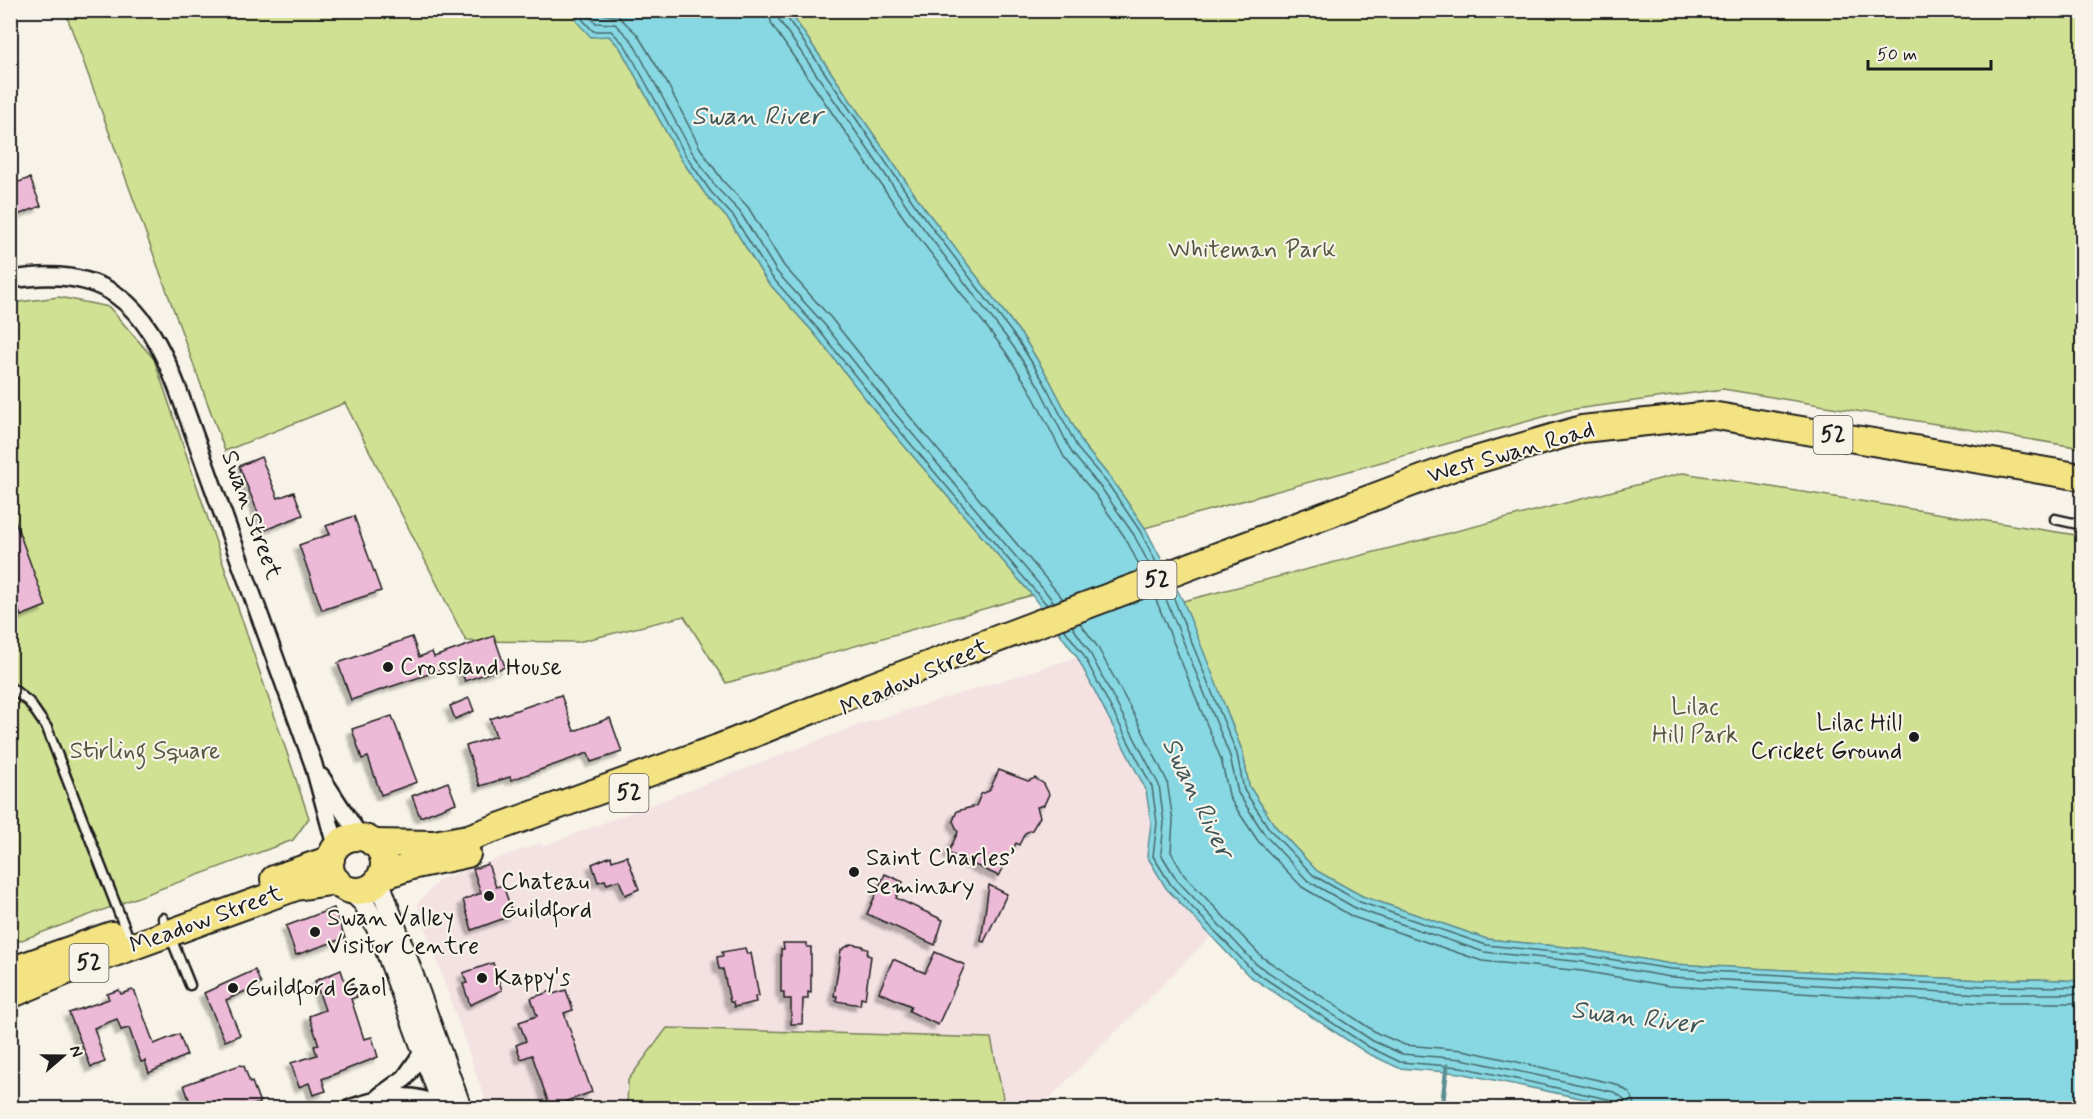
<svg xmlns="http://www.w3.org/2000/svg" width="2093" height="1119" viewBox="0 0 2093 1119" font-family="Mynerve,sans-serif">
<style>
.built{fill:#f4e2e3}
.green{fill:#d1e194;stroke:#767e58;stroke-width:1.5}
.water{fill:#87d8e2;stroke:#5c8d93;stroke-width:1.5}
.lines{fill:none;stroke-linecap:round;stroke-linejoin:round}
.shore{stroke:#47676b;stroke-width:1.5}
.stream{stroke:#5c8d93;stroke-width:5}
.building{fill:#ecb9d7;stroke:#1c1c1c;stroke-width:1.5;filter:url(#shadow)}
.service-casing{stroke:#1c1c1c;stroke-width:13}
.minor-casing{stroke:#1c1c1c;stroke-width:21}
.tertiary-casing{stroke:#1c1c1c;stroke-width:24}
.primary-casing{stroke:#1c1c1c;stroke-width:30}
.service{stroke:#f7f3e8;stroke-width:8}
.minor{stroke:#f7f3e8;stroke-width:16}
.tertiary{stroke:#f7f3e8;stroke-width:20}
.primary{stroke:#f4e382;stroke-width:26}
.poi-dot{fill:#1c1c1c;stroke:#f7f3e8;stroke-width:2}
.labels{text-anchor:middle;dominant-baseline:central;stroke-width:4.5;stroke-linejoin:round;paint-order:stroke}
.shield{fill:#f7f3e8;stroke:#5e5c59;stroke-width:1.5}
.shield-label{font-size:22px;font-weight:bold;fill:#1c1c1c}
.park-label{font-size:24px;fill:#525740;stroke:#f7f3e8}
.street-label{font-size:24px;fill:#1c1c1c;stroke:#f7f3e8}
.poi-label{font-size:24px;fill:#1c1c1c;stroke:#f7f3e8;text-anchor:start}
.water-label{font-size:26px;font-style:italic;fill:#3c5457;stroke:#f7f3e8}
</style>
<defs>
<filter id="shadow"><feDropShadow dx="-5" dy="5" stdDeviation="1.5" flood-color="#0004"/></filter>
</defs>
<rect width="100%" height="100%" fill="#f7f3e8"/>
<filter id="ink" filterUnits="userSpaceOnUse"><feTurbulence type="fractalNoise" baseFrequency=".0167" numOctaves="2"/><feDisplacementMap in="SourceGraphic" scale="12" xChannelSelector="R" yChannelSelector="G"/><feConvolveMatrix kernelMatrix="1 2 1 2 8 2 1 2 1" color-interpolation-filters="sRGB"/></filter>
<g filter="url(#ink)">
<!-- built -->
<polygon class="built" points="1077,657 1146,790 1151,823 1147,856 1166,888 1211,936 1040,1108 488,1108 417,904 440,879 541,843 543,846 856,726"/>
<!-- green -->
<g class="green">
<polygon points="65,11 576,11 577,22 609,36 620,48 681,159 706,195 729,220 766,280 814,333 883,421 1032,595 726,683 684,616 578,642 466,641 345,403 225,451"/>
<polygon points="789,11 2082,11 2082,448 1723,389 1568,410 1145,528 1112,480 1084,446 1049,379 1024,338 922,205"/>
<polygon points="59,297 109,307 154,359 309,818 293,840 11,944 11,303"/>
<polygon points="1683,473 2082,536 2082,981 2035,979 1983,980 1671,964 1585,949 1487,939 1362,896 1317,871 1275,826 1249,786 1243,753 1183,601"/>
<polygon points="667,1028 991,1038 1003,1097 998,1108 627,1108 628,1080"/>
</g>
<!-- water -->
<polygon class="water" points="576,11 789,11 922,205 1024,338 1049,379 1084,446 1112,480 1145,528 1183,601 1209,665 1243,753 1249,786 1275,826 1317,871 1362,896 1487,939 1585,949 1671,964 1983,980 2035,979 2082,981 2082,1108 1628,1108 1460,1073 1399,1068 1367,1053 1248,975 1166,888 1147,856 1151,823 1146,790 1077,657 1032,595 883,421 814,333 766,280 729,220 706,195 681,159 620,48 609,36 591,37 577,22"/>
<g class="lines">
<!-- shore -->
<g class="shore">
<polyline points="582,10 583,20 593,31 611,31 625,45 686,156 711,192 734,217 771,276 818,329 888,417 1047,605"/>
<polyline points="590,10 590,17 596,23 615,24 632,41 692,152 716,187 740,212 777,272 824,324 894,412 1054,602"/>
<polyline points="599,10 601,14 619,17 637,34 667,83 700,148 723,181 748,207 784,266 831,318 901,406 1063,599"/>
<polyline points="768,10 772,25 904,218 1005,351 1030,390 1064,457 1095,494 1126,539 1141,569"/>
<polyline points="777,10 779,20 911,212 1013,346 1038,385 1072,453 1102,489 1134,535 1150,566"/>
<polyline points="785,10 786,16 917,208 1019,342 1044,382 1078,449 1108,484 1140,531 1157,564"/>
<polyline points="1170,589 1237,754 1244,790 1270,830 1313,875 1360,902 1486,945 1584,955 1671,969 1983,986 2082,987"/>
<polyline points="1163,592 1230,756 1238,793 1265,835 1308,881 1357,909 1484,952 1583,962 1670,977 1982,994 2082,994"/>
<polyline points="1154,595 1221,759 1230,799 1258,841 1302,887 1353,917 1482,961 1582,971 1669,986 1982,1003 2082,1003"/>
<polyline points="1080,623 1097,646 1138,722 1167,781 1173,821 1171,852 1184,875 1262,957 1377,1033 1405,1045 1463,1050 1616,1084 1630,1093 1635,1108"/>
<polyline points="1072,626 1089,651 1159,785 1164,823 1161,854 1177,880 1256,964 1373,1041 1402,1054 1462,1059 1614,1092 1623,1098 1626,1108"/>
<polyline points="1064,629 1083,654 1152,787 1157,823 1153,856 1171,885 1252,970 1369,1047 1400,1062 1461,1067 1612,1100 1618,1108"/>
</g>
<!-- stream -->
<polyline class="stream" points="1442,1108 1447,1066"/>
</g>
<!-- building -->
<g class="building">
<polygon points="30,178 41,206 10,218 10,185"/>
<polygon points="261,457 278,498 294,492 303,515 265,530 239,466"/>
<polygon points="12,513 46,606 21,616 10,589"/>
<polygon points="354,516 381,591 322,610 299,545 330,534 326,526"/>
<polygon points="494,636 505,667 465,681 459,664 351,700 338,663 412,637 419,657 432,652 434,657"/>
<polygon points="561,695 574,731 610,718 622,752 591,762 588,753 511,780 510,777 480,786 466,746 496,736 490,719"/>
<polygon points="469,698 474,711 455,719 450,706"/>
<polygon points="392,716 417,782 381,795 368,757 362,759 352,729"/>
<polygon points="999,770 1028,781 1035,778 1044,784 1049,794 1044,805 1037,807 1040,817 1032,830 1025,833 1019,845 1016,843 999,876 948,853 958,832 953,821 957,811 976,806 981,794 989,791"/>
<polygon points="448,782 456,803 420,817 412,796"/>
<polygon points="611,856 612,861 627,856 639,889 625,895 619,880 607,884 605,880 598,882 592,864"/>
<polygon points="488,864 496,887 503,885 513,915 472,930 463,900 481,893 473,869"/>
<polygon points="885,874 903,882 896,898 943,920 935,945 867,914"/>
<polygon points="989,885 1007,894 984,942 981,941"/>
<polygon points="334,908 345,938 296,955 286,926"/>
<polygon points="783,943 807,943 807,947 811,947 811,993 808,992 808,999 803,999 802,1024 791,1024 791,999 784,999 784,992 781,992 781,949 784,949"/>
<polygon points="851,944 863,946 863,948 868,949 867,955 871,956 865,999 861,998 860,1005 836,1001 837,996 834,996 841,950"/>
<polygon points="745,948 747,954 751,953 759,996 755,997 756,1002 734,1007 733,1002 730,1002 723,969 719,969 717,957 723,956 722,952"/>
<polygon points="935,952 965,965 938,1025 909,1011 911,1006 879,992 893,959 925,973"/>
<polygon points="493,963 502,990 470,1005 463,984 467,983 463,973"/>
<polygon points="255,970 261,984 226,1000 240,1035 225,1041 204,993"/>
<polygon points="341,970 346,985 352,983 357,997 351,999 364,1039 372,1037 378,1057 322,1079 326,1091 313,1095 309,1083 299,1087 291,1063 317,1055 314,1046 319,1045 309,1016 325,1010 315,981"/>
<polygon points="119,990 121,994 132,990 135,992 154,1044 179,1034 187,1055 149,1073 145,1061 141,1062 129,1028 121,1030 117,1019 94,1028 105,1062 91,1067 69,1013 109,999 107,994"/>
<polygon points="566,990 573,1010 564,1013 592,1092 550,1107 532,1055 521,1059 516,1045 526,1041 519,1022 537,1016 531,998 552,991 553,994"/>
<polygon points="240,1065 244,1066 250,1083 252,1082 260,1103 244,1108 192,1108 184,1085"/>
</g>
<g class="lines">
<!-- service casing -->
<g class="service-casing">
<g id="service">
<polyline points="2055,519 2082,525"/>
<polyline points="10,687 29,702 47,728 126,931"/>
<polyline points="163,918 190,985"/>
</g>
</g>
<!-- minor casing -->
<g class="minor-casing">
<g id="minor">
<path d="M10,280C105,263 145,303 177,387L313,763L336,847"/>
<polyline points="321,777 360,837"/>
<polyline points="380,1096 405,1078 423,1052"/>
<path d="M351,1108C380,1098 413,1089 440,1108"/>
</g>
</g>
<!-- tertiary casing -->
<g class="tertiary-casing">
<g id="tertiary">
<polyline points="378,879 461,1108"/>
<polyline points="349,889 364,903 380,934 444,1108"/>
</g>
</g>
<!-- primary casing -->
<g class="primary-casing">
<g id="primary">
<circle cx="357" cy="864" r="27"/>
<polyline points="373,843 434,844 468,838 718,748 867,688 1459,465 1582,429 1711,415 2082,477"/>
<polyline points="380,877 411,866 467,854"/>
<polyline points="274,879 331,859"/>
<polyline points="10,971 112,935"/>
<polyline points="10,995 76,967 296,887 337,881"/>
</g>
</g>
<!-- service -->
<use href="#service" class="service"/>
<!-- minor -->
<use href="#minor" class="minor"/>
<!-- tertiary -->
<use href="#tertiary" class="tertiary"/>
<!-- primary -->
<use href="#primary" class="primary"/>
</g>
</g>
<!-- markers -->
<g class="poi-dot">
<circle cx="388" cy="667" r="6"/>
<circle cx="1914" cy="737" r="6"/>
<circle cx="854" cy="872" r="6"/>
<circle cx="489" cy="896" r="6"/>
<circle cx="315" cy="932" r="6"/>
<circle cx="482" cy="978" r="6"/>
<circle cx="233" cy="988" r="6"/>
</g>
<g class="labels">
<!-- shield labels -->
<g class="shield">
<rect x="1813.5" y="416" width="39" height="38" rx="4.5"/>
<rect x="1137.5" y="561" width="39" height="38" rx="4.5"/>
<rect x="609.5" y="774" width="39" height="38" rx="4.5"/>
<rect x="69.5" y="944" width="39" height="38" rx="4.5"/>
</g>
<g class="shield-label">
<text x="1833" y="435">52</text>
<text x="1157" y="580">52</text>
<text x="629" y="793">52</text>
<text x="89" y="963">52</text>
</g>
<!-- park labels -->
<g class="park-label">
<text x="1252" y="250">Whiteman Park</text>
<text x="1695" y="707">Lilac<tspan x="1695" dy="28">Hill Park</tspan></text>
<text x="145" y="751">Stirling Square</text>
</g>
<!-- street labels -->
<g class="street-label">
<text transform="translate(1511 453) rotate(-16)">West Swan Road</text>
<text transform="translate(251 515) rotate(70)">Swan Street</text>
<text transform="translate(915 678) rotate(-24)">Meadow Street</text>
<text transform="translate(206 920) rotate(-20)">Meadow Street</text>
</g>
<!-- poi labels -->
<g class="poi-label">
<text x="400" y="667">Crossland House</text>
<text x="1902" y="723" text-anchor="end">Lilac Hill<tspan x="1902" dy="28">Cricket Ground</tspan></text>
<text x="866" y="858">Saint Charles’<tspan x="866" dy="28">Seminary</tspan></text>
<text x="501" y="882">Chateau<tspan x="501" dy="28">Guildford</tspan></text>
<text x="327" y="918">Swan Valley<tspan x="327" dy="28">Visitor Centre</tspan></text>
<text x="494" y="978">Kappy's</text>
<text x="245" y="988">Guildford Gaol</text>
</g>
<!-- water labels -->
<g class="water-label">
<text x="757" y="117">Swan River</text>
<text transform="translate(1197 798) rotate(64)">Swan River</text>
<text transform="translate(1636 1018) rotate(7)">Swan River</text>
</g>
</g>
<!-- margin -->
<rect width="2093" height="1119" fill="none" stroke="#f7f3e8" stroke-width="36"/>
<rect x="18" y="18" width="2057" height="1083" fill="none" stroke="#1c1c1c" stroke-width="2" filter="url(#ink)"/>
<!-- north arrow -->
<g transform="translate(63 1056) rotate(70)" stroke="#f7f3e8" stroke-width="4.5" paint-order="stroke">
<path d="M0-4.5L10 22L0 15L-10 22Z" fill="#1c1c1c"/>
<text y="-9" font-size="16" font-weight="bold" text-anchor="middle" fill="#1c1c1c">N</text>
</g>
<!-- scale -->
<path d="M1868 60v9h123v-9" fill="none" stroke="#1c1c1c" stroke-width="3"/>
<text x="1877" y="60" font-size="18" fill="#1c1c1c" stroke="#f7f3e8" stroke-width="4.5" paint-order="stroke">50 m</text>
</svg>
